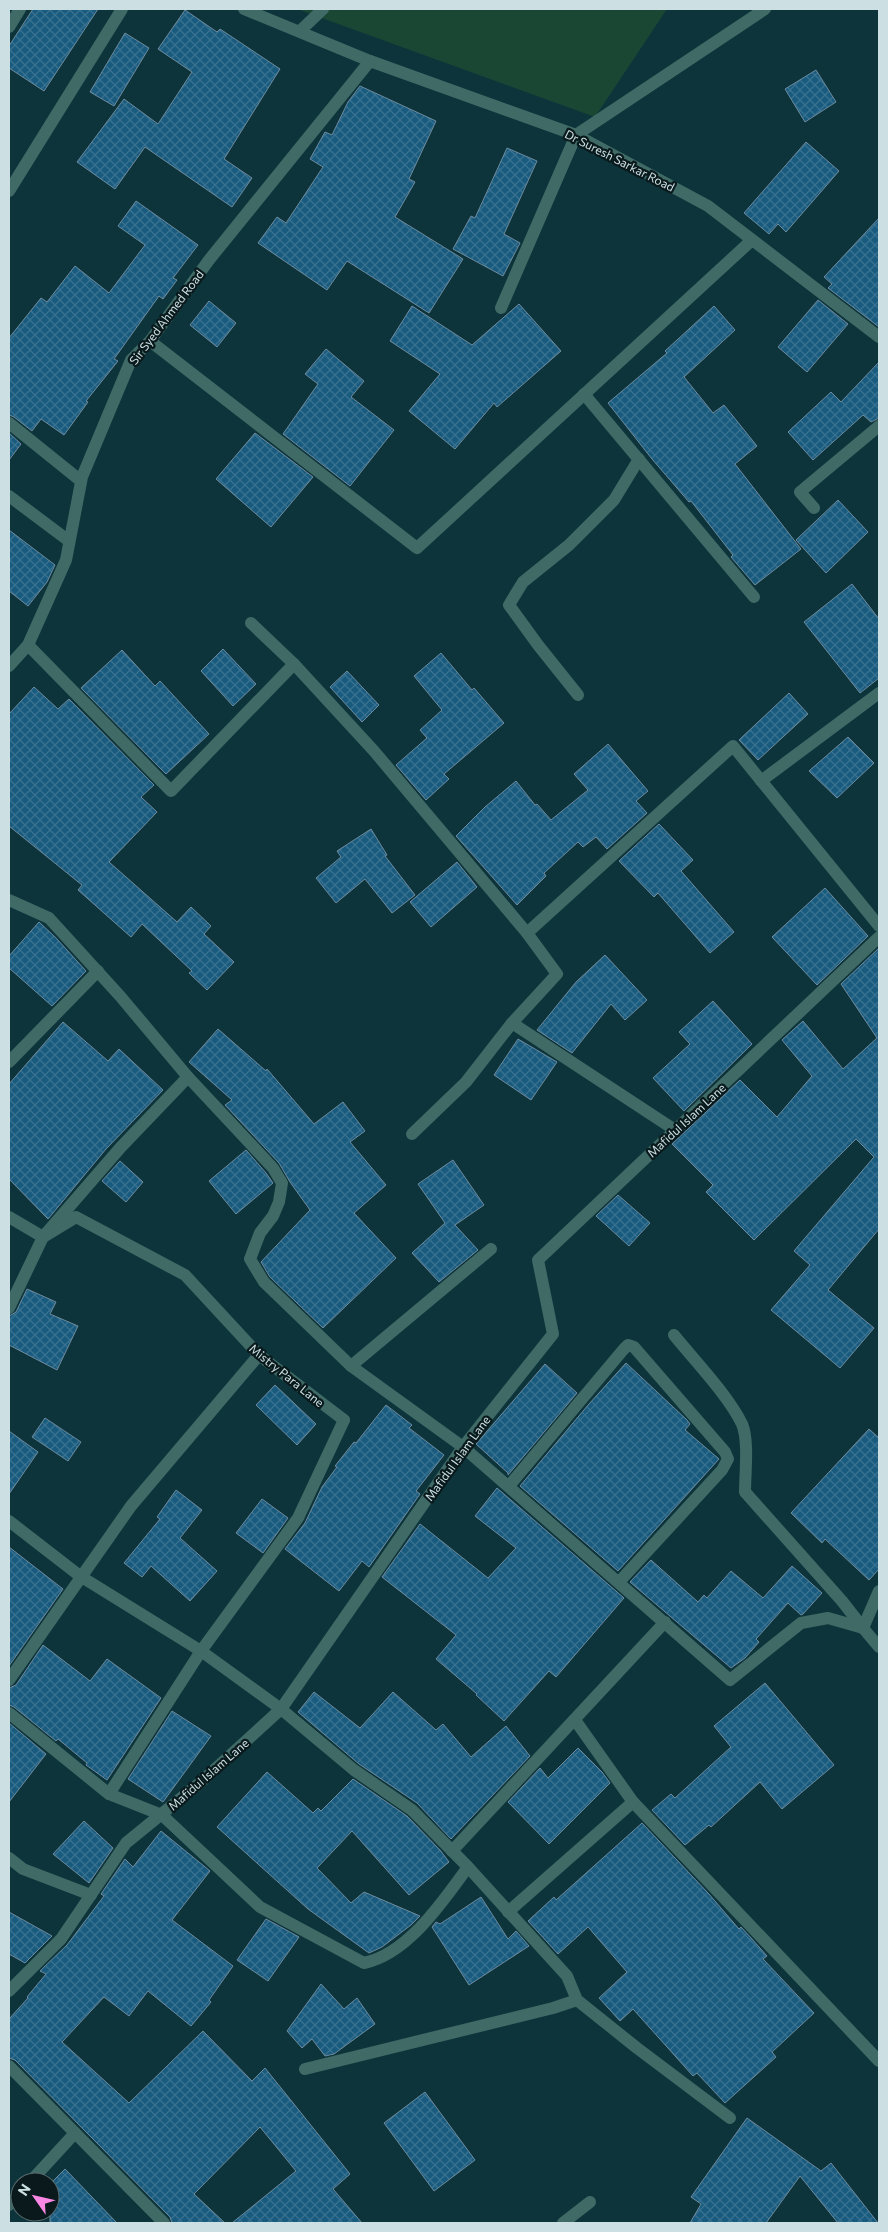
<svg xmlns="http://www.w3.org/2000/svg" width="888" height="2232" viewBox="0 0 888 2232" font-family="Commissioner,sans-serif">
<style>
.green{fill:#194734}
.building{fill:url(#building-cross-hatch);stroke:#6d8a9e}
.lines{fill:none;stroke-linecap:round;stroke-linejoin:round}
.service{stroke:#3f6a66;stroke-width:12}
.pedestrian{stroke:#3f6a66;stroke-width:12}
.minor{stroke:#3f6a66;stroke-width:12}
.tertiary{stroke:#3f6a66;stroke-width:12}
.labels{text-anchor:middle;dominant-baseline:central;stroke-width:4.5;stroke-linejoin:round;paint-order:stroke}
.street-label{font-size:12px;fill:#cce0e4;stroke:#09191c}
</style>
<defs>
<pattern id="building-cross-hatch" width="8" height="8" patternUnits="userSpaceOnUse" patternTransform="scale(1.25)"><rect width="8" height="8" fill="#195b7e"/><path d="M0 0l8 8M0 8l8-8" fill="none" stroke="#397290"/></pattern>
</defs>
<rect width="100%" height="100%" fill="#0d343b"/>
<!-- green -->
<polygon class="green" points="297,9 667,9 595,117"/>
<!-- building -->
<g class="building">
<polygon points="33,9 98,9 44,91 9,68 9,46"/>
<polygon points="185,10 217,32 220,29 280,69 224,159 252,178 232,207 145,147 115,189 77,162 124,99 158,124 192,72 158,49"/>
<polygon points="125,33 149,48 114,106 90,92"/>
<polygon points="816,70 836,102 805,122 785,89"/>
<polygon points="360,86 436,121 409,179 415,182 395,217 463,259 429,313 347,261 327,290 258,243 277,217 286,223 323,167 310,159 325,132 332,135 348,102"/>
<polygon points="806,142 839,171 786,232 778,224 769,234 744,213"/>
<polygon points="507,148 537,161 504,234 520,243 503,276 453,249 471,216 475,218"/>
<polygon points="136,201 198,245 173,278 177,280 163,299 159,296 114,359 118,361 86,401 88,402 64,435 41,419 32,431 14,417 9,415 9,338 41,298 47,302 75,266 109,293 145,245 118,226"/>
<polygon points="879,218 879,327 828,288 832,284 824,277"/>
<polygon points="818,300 848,324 807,372 778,347"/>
<polygon points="209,301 236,323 217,347 190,325"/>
<polygon points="519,304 561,351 497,407 494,403 455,449 409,411 440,374 390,341 412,306 472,345"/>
<polygon points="714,306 735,330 684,377 713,413 724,405 757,446 735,464 801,549 755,585 731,557 733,555 691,501 689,502 652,459 608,403 667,353 665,351"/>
<polygon points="326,349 364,381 351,397 394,430 350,486 283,434 318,384 305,374"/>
<polygon points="879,362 879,418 871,422 863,415 813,460 788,432 831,392 841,402"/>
<polygon points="9,433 21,444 9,460"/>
<polygon points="255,433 313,477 271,527 216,479"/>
<polygon points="838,500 868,532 826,573 796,540"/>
<polygon points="9,530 55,565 47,582 28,606 9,591"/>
<polygon points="852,584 879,619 879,678 860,693 804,622"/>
<polygon points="223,649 256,684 233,706 201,671"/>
<polygon points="122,650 155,686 160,681 209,734 166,774 81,688"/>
<polygon points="441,653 472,690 474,688 504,723 444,774 449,779 426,800 396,765 427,738 420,730 442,710 414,676"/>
<polygon points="347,671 379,705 362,722 330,687"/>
<polygon points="34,687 58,709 69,699 154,785 141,797 157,812 109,862 177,922 191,907 211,926 204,934 234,962 207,990 189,973 192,971 142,924 131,937 78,890 82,885 9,826 9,714"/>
<polygon points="789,693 808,714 758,760 739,740"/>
<polygon points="848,737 874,763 837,798 809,771"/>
<polygon points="608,744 648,791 636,801 647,813 607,849 596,837 583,847 578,842 544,873 546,876 517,905 456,836 485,807 516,781 535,805 537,804 551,820 588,790 574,774"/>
<polygon points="659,824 693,860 681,871 734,932 710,953 658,893 654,897 619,861"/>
<polygon points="371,829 387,855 385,856 415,895 392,913 365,879 336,903 316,878 341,857 337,851"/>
<polygon points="457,862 477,887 431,927 410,902"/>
<polygon points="825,888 868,936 817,985 772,937"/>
<polygon points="39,922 56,938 86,971 52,1006 9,968 9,956"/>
<polygon points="879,948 879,1229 828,1290 874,1328 840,1368 771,1310 810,1265 794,1251 874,1157 856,1139 754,1240 706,1192 713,1185 672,1144 740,1080 777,1117 812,1076 782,1040 803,1021 843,1069 877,1038 841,984"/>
<polygon points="605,955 647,1000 625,1020 611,1004 572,1053 537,1030 576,982"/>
<polygon points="713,1001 752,1044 684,1111 653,1078 690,1044 679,1032"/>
<polygon points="63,1022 108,1061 119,1049 163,1090 106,1149 48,1219 9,1179 9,1084"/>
<polygon points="218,1029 266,1071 267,1069 314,1124 343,1102 365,1131 350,1142 386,1185 354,1213 396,1258 323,1328 270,1277 261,1262 310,1210 290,1182 279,1163 225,1105 232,1100 189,1062"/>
<polygon points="518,1039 557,1062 531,1100 494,1075"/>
<polygon points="246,1150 266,1173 273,1183 236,1214 209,1181"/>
<polygon points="453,1160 484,1205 455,1225 478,1250 439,1282 412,1253 445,1223 418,1184"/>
<polygon points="120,1161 143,1182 126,1202 102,1181"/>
<polygon points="618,1195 650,1223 629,1246 596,1216"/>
<polygon points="27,1289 56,1302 50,1314 78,1326 57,1370 9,1345 9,1316 16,1312"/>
<polygon points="626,1363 687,1420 690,1424 685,1430 719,1459 618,1571 520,1486 589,1404"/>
<polygon points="545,1364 577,1393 508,1475 508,1473 476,1444"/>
<polygon points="275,1385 316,1424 297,1445 256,1405"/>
<polygon points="386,1405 412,1425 409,1428 444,1455 416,1491 420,1494 369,1567 362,1561 339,1591 285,1549 305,1523 322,1487 337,1467 335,1466 354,1442 356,1443"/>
<polygon points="45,1418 81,1442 68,1461 32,1437"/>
<polygon points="869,1429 879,1438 879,1569 869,1580 825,1539 822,1543 791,1513"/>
<polygon points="9,1431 38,1452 9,1494"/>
<polygon points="497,1488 624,1598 556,1677 549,1671 504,1721 476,1695 477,1694 436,1659 456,1635 382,1577 420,1524 488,1578 516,1548 475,1516"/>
<polygon points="176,1490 202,1510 180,1538 217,1571 190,1601 151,1566 142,1577 124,1563 160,1519 157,1517"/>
<polygon points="262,1499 288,1518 263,1553 236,1533"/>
<polygon points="9,1547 63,1589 9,1666"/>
<polygon points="651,1560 698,1602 704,1595 707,1598 731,1571 763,1598 792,1566 822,1593 803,1614 801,1615 788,1603 756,1639 759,1642 745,1658 731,1668 630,1582"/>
<polygon points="43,1645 90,1681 107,1659 161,1698 107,1780 86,1765 87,1763 58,1739 56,1741 14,1707 9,1705 9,1688 16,1685"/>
<polygon points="765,1683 834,1765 782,1809 760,1782 711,1827 709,1825 685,1845 652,1810 671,1794 675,1798 731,1747 714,1726"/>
<polygon points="314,1692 360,1728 393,1692 436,1730 443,1724 471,1757 506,1726 530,1756 451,1839 417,1803 359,1764 298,1712"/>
<polygon points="172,1711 211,1736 163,1802 128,1779"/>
<polygon points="9,1723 46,1754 9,1802"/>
<polygon points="578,1748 602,1772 610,1783 549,1844 508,1802 540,1768 548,1778"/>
<polygon points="267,1772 313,1813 318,1808 321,1811 353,1779 407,1816 440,1850 449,1862 409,1895 352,1831 317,1868 351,1903 364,1892 420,1916 411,1925 382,1947 369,1953 308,1909 217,1827"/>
<polygon points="84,1821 113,1848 89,1883 53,1854"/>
<polygon points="642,1823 708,1893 739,1929 741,1927 752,1939 767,1956 763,1959 814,2013 772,2052 776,2057 725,2103 697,2073 693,2076 633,2009 620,2021 599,1998 627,1972 588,1927 558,1954 528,1921 554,1897 556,1900"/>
<polygon points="161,1831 210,1871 172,1920 233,1966 209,2000 211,2002 191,2026 148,1991 129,2016 104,1997 62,2042 129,2103 203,2031 252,2081 265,2068 350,2174 333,2189 362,2223 232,2223 296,2171 260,2127 194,2194 225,2223 172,2223 170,2217 15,2060 9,2058 9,2019 28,1998 27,1997 46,1974 40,1971 67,1945 104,1896 101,1894 125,1859 133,1867"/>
<polygon points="481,1897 508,1939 516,1931 529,1946 469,1985 432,1927 436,1922 440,1924"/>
<polygon points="9,1912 52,1936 25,1963 9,1954"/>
<polygon points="266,1919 299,1937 268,1981 237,1960"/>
<polygon points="321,1984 344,2009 357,1998 375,2024 334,2054 325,2056 312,2039 302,2048 287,2031"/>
<polygon points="425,2092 475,2160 434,2191 384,2123"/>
<polygon points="747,2118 821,2171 831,2163 878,2223 838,2223 800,2176 766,2223 690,2223 701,2204 691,2197"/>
<polygon points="65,2169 117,2223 50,2223 50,2184"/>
</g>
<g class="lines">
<!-- service -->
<g class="service">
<polyline points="9,27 20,9"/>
<polyline points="578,695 538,645 509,605 523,582 569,545 614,500 639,459"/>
<path d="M674,1335C695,1361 728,1395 742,1424C749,1440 745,1474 745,1492L842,1601L863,1628"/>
<polyline points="351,1366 491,1249"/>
<polyline points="9,1680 131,1506 259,1355"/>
<polyline points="281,1709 354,1770 412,1810 468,1867 567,1976 577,2000 637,2048 730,2118"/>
<path d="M9,1713L109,1794L162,1815L260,1907L364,1963C408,1954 443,1901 468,1867"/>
<polyline points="109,1794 201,1651 298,1518 344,1420"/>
<polyline points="9,1858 23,1869 91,1895"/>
<polyline points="305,2069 553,2008 577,2000"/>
<polyline points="563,2223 590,2202"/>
</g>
<!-- pedestrian -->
<polyline class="pedestrian" points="300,31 323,9"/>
<!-- minor -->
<g class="minor">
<polyline points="9,191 122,9"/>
<polyline points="501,308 576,135 765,9"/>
<polyline points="150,341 417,548 752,240"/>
<polyline points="584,394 754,597"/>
<polyline points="9,423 81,481"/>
<polyline points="9,496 69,541"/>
<polyline points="814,508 800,492 879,426"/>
<polyline points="251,623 294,664 374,751 527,933 557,974 512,1023 466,1082 412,1134"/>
<polyline points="28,645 171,791 294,664"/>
<polyline points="761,781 879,693"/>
<polyline points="9,900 49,918 120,996 188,1077 273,1168 282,1183 279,1202 273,1216 260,1233 250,1259 264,1282 351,1366 463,1447 730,1680 801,1623 828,1618 863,1628"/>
<polyline points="527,933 733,746 879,926"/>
<polyline points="512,1023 675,1130"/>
<polyline points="9,1062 98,971"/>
<polyline points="9,1217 43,1237"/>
<polyline points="43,1237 76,1217 185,1275 259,1355 344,1420"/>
<polyline points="9,1308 43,1237 121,1147 188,1077"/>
<polyline points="509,1486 623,1350 628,1345 634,1347 725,1452 728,1459 722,1470 619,1582"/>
<polyline points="9,1521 80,1576 201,1651 281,1709"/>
<polyline points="879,1591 863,1628 879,1647"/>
<polyline points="575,1720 633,1802 879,2061"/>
<polyline points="452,1851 665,1622"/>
<polyline points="508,1912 633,1802"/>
<polyline points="30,2182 75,2133"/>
<polyline points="9,2205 20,2193"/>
</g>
<!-- tertiary -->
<g class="tertiary">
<polyline points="244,9 370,61 576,135 708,206 879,337"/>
<polyline points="9,666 28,645 66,560 82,477 131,360 150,341 209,260 370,61"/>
<polyline points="9,1991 61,1939 126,1843 202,1781 281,1709 463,1447 553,1334 538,1260 879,937"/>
<polyline points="9,2066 164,2223"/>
</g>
</g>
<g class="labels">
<!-- street labels -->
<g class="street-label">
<text transform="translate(620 160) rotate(27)">Dr Suresh Sarkar Road</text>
<text transform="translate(166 317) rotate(-53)">Sir Syed Ahmed Road</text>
<text transform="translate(686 1120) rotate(-43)">Mafidul Islam Lane</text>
<text transform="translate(287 1375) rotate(39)">Mistry Para Lane</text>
<text transform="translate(457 1458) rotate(-54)">Mafidul Islam Lane</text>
<text transform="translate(208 1774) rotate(-41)">Mafidul Islam Lane</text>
</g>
</g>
<!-- border -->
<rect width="888" height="2232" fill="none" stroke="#cce0e4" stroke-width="20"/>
<!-- north arrow -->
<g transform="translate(35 2197) rotate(304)"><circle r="24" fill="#09191c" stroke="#57696c"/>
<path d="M0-4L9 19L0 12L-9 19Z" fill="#fb87e5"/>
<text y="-8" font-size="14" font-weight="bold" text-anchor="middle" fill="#cce0e4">N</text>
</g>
</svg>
